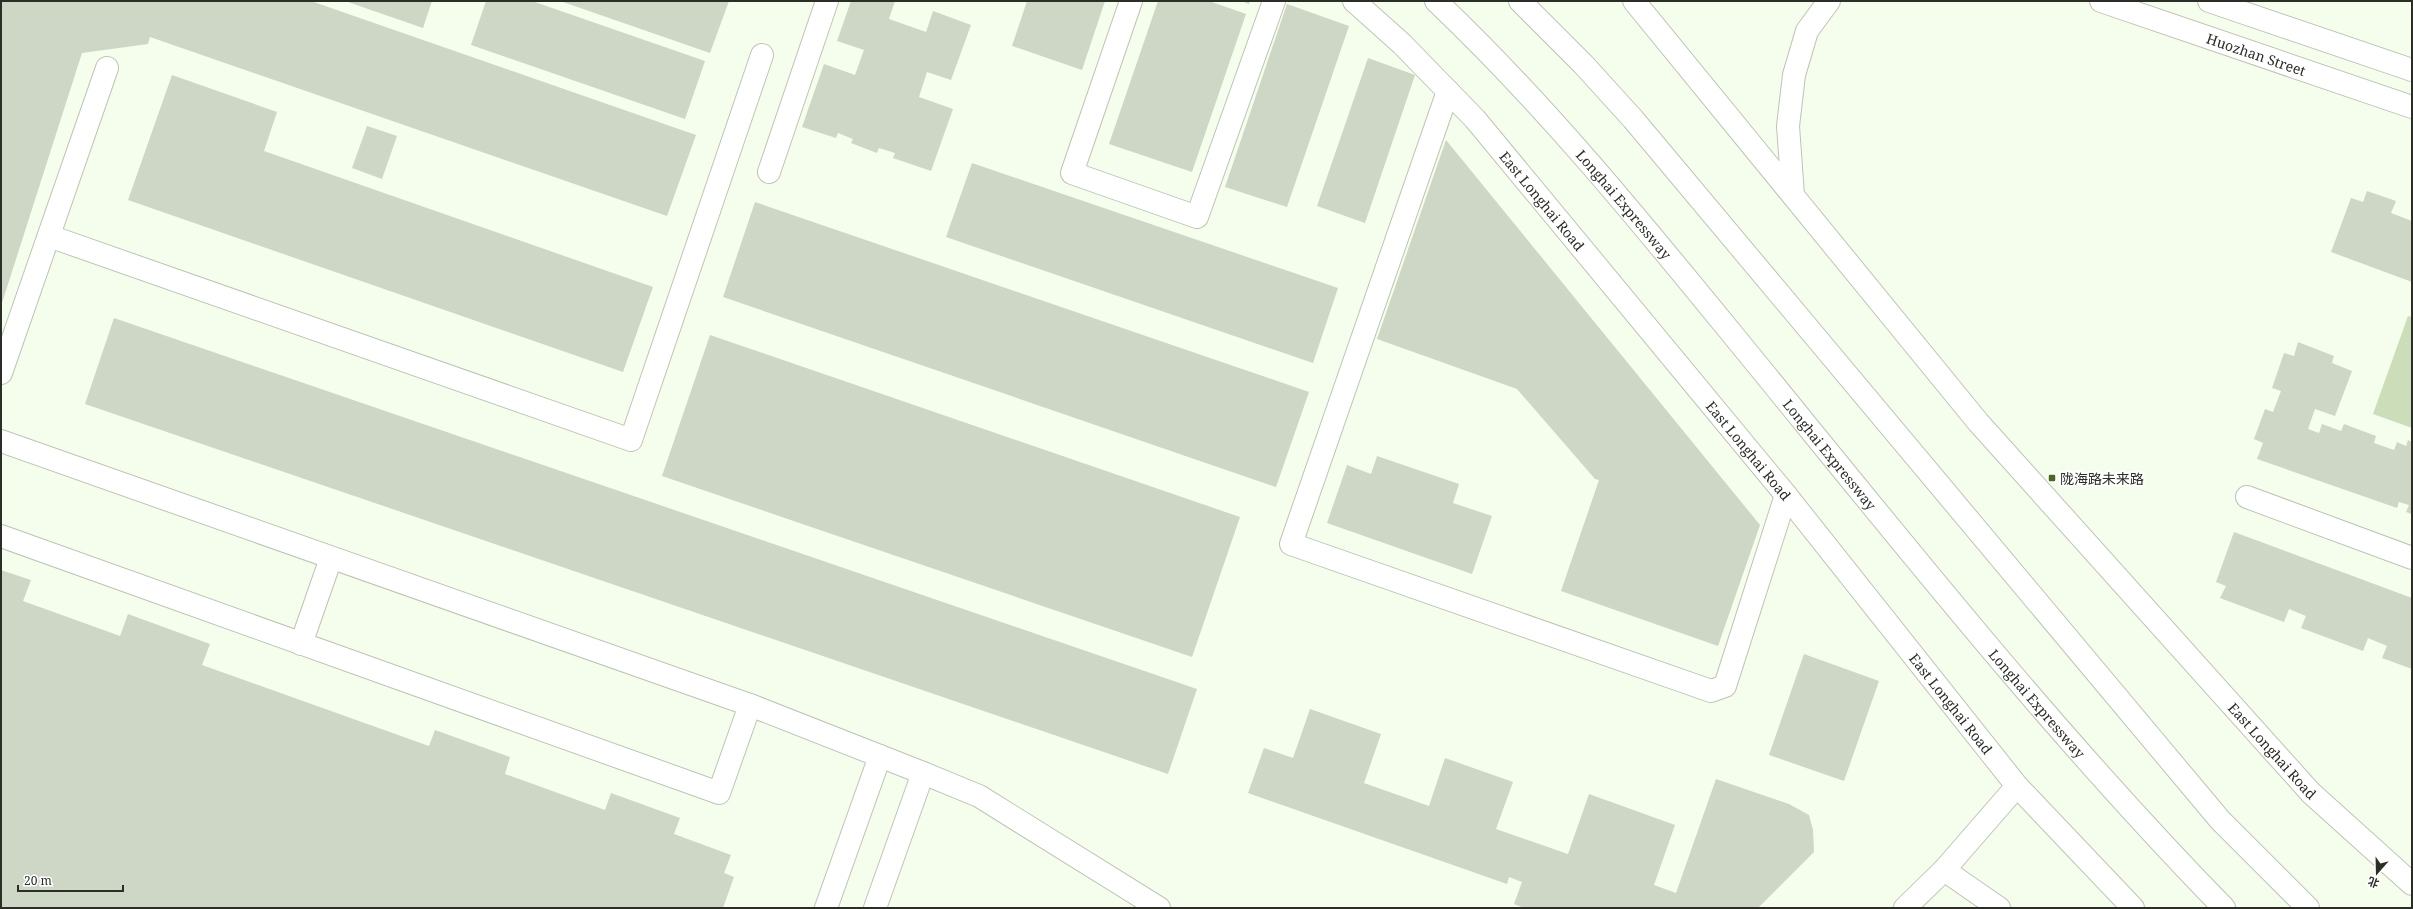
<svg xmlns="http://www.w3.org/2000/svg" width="2413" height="909" viewBox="0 0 2413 909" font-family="'Noto Serif','Noto Sans SC',serif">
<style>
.green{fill:#cbdeb9}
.building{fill:#ced6c6}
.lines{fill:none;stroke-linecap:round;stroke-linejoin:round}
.minor-casing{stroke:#bdc5b5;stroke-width:24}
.highway-casing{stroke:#bdc5b5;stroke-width:24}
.minor{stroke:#fff;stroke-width:22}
.highway{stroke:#fff;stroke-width:22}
.poi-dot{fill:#49681d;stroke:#fff;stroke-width:1.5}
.labels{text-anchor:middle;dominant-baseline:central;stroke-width:4;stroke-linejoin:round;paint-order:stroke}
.street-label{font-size:14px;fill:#2a2e27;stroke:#fff}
.poi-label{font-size:14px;fill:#2a2e27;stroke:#fff;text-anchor:start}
</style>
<rect width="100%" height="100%" fill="#f5fded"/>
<!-- green -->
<polygon class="green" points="2408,316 2412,317 2412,428 2373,414"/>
<!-- building -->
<g class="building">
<polygon points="1,1 311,1 696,135 667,216 150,37 148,44 82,53 1,306"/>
<polygon points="345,1 432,1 423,28"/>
<polygon points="486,1 532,1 705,61 685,119 471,45"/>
<polygon points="560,1 729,1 710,53"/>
<polygon points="851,1 895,1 889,19 926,32 933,11 971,25 951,80 927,72 919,97 953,109 931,171 893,158 895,153 879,148 877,153 851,143 853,139 838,133 836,138 802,127 824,64 855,75 864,50 837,41"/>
<polygon points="1027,1 1105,1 1082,70 1012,46"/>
<polygon points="1158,1 1209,1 1246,14 1192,172 1109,144"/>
<polygon points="1241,1 1250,1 1249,4"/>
<polygon points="1287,4 1349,26 1287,207 1225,187"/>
<polygon points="1368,58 1415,75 1365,223 1317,206"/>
<polygon points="172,75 277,112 264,151 653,287 623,372 128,200"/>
<polygon points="367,126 397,136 382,179 352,168"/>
<polygon points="1446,140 1760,525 1718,646 1561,591 1599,480 1595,479 1517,389 1377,339"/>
<polygon points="972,163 1338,288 1313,363 946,237"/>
<polygon points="2367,191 2396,201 2391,213 2412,221 2412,282 2331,252 2351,198 2363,202"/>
<polygon points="755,202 1309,392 1276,487 723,297"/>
<polygon points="114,318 1197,689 1168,774 85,404"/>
<polygon points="710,335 1240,517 1192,657 662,476"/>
<polygon points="2298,342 2334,356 2332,363 2352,371 2335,416 2315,409 2308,429 2319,433 2322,424 2341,431 2344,424 2376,436 2374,443 2394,450 2397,442 2406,446 2408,440 2412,442 2412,514 2406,512 2409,505 2399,502 2397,508 2257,459 2263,443 2254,439 2265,409 2273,412 2281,391 2272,388 2284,353 2294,356"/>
<polygon points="1377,456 1459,484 1453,503 1492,516 1472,574 1327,523 1347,465 1371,474"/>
<polygon points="2234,532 2412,598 2412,669 2382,658 2387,646 2368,638 2363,651 2301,628 2306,616 2289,609 2284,622 2220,598 2226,586 2216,582"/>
<polygon points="1,570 31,580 23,601 120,636 128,614 210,644 202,665 429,746 435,730 510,757 505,774 605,810 611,793 680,818 674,834 731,855 724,873 734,877 723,908 1,908"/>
<polygon points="1804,654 1879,681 1844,781 1769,755"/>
<polygon points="1310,709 1381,734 1364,783 1429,806 1445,758 1513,782 1496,829 1568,854 1589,794 1675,825 1654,885 1676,893 1716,779 1789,804 1809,815 1813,830 1814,852 1758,908 1524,908 1514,904 1522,882 1509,877 1507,884 1248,793 1264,748 1293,758"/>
</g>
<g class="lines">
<!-- minor casing -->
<g class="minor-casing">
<g id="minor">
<polyline points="1131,1 1072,173 1197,217 1274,1"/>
<path id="s1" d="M1354,1L1402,44L1475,119L1786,495L2017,786L2133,908"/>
<path id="s2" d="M1634,1L1978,422L2311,793L2412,884"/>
<path id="s3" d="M2101,1L2412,107"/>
<polyline points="2209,1 2412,70"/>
<polyline points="1448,91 1291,544 1711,691 1725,686 1786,495"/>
<polyline points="769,172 827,1"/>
<polyline points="1793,195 1788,126 1794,75 1807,31 1829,1"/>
<polyline points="49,236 631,440 762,55"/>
<polyline points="1,373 107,68"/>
<polyline points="1,441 750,705 923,773 979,796 1159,908"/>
<polyline points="2247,497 2412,558"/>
<polyline points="1,536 719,793 750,705"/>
<polyline points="301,644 331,558"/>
<polyline points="1944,870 1999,908"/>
<polyline points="826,908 880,756"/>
<polyline points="875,908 923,773"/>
<polyline points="1905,908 1944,870 2017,786"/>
</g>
</g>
<!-- highway casing -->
<g class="highway-casing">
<g id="highway">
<path id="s4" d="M1436,1C1555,114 1656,241 1760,368C1910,552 2058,738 2224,908"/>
<polyline points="1520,1 1583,64 1633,119 2220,820 2308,908"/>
</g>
</g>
<!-- minor -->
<use href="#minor" class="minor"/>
<!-- highway -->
<use href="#highway" class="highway"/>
</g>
<!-- markers -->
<rect class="poi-dot" x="2048" y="474" width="8" height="8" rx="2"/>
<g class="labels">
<!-- street labels -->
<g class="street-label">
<text stroke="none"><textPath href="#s3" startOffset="164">Huozhan Street</textPath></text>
<text stroke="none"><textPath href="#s1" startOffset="275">East Longhai Road</textPath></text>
<text stroke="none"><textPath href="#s4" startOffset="277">Longhai Expressway</textPath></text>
<text stroke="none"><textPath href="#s1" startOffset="599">East Longhai Road</textPath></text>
<text stroke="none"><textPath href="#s4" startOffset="601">Longhai Expressway</textPath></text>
<text stroke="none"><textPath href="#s1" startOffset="923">East Longhai Road</textPath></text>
<text stroke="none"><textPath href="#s4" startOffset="925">Longhai Expressway</textPath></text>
<text stroke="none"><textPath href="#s2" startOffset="985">East Longhai Road</textPath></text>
</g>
<!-- poi labels -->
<g class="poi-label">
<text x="2060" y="478">陇海路未来路</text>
</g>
</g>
<!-- border -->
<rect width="2413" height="909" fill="none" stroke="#2a2e27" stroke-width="4"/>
<!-- north arrow -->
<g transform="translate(2377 873) rotate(200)" stroke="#ffffff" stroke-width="3" paint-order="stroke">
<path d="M0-3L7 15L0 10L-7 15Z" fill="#2a2e27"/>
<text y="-6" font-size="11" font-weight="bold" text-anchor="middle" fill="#2a2e27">北</text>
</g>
<!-- scale -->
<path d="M18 885v6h105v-6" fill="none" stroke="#2a2e27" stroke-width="2"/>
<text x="24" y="885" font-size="12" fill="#2a2e27" stroke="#ffffff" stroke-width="3" paint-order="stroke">20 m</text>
</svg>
